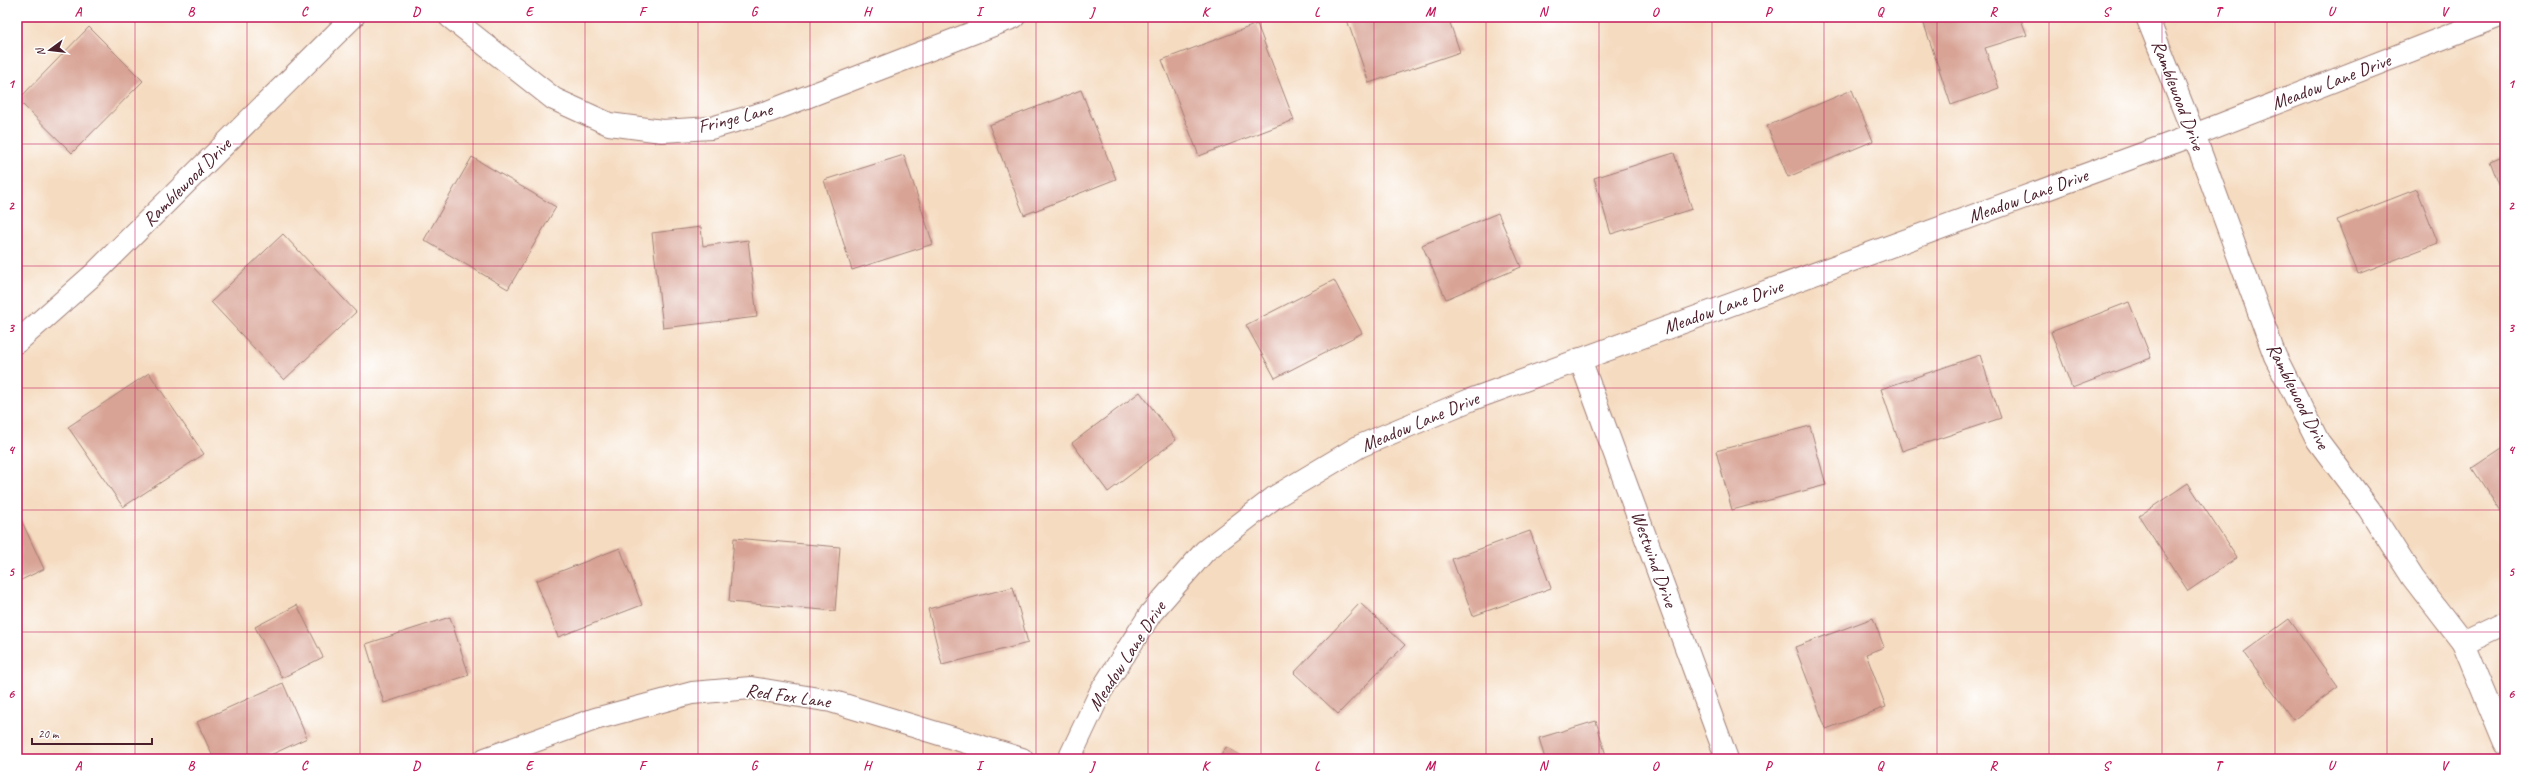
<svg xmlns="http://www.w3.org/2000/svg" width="2522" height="776" viewBox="0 0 2522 776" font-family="Caveat,sans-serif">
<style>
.building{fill:#d8a394}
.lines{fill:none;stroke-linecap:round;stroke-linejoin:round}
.minor-casing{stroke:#a07e76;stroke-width:24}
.minor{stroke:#fff;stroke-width:22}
.grid{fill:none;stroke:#c2185b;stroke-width:1;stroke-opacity:0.55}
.labels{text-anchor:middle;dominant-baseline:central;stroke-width:3.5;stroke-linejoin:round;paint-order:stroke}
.street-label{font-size:19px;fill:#4a1f2b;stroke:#fff}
.neatline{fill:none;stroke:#c2185b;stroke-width:1.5}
.grid-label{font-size:13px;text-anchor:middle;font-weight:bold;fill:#c2185b}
</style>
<rect width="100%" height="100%" fill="#fff"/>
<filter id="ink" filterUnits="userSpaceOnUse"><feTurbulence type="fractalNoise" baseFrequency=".025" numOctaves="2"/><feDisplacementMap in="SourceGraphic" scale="8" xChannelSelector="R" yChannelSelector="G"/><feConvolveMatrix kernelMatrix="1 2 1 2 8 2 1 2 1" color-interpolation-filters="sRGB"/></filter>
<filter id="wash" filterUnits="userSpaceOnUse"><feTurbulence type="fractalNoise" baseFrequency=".012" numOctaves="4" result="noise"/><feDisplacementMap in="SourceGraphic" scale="16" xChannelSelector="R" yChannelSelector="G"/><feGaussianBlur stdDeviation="0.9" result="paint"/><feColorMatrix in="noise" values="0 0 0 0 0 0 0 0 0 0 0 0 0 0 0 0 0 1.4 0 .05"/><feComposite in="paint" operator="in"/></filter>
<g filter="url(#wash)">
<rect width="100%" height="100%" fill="#f5dcc1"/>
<g id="blocks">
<!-- building -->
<g class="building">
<polygon points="1346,17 1448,17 1460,52 1369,83"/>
<polygon points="1936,17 2020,17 2027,35 1985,48 1999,88 1951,105 1923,21"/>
<polygon points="1257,24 1294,120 1199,156 1162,60"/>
<polygon points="89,27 143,81 72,153 18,100"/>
<polygon points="1081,90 1116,179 1024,215 989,125"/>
<polygon points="1852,90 1873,141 1788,177 1767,126"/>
<polygon points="1674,153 1692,209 1611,234 1594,178"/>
<polygon points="904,155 933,244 852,270 824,180"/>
<polygon points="2505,155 2505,201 2490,161"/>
<polygon points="472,157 556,207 508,289 424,240"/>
<polygon points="2417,189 2438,243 2358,274 2337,220"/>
<polygon points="1498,213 1521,267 1446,299 1422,245"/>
<polygon points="701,227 703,246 748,240 757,317 663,328 652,233"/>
<polygon points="283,234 356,312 284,380 211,302"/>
<polygon points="1334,280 1362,333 1275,378 1246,325"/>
<polygon points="2129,302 2151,358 2072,388 2051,332"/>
<polygon points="1980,355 2001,418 1902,451 1881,389"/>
<polygon points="149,373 204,454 123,507 68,427"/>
<polygon points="1140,392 1176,440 1108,492 1072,443"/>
<polygon points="1810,426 1826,485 1732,510 1716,451"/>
<polygon points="2505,446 2505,513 2503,515 2472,468"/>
<polygon points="2188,483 2237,558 2188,591 2139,516"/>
<polygon points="17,511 44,569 17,582"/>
<polygon points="1530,531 1551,588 1473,616 1452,559"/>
<polygon points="734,538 840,547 835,611 729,602"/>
<polygon points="620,548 642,605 558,637 536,581"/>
<polygon points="1013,587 1028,643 942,665 928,609"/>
<polygon points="1360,603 1405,645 1338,714 1294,673"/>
<polygon points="297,605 323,657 282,678 255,627"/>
<polygon points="450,617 469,675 384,703 366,644"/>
<polygon points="1873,618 1884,647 1866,654 1886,707 1826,729 1795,647"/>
<polygon points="2289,619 2338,687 2293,720 2244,652"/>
<polygon points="283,683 307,738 262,759 214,759 197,722"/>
<polygon points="1596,721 1607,759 1545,759 1539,738"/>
<polygon points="1226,747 1247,759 1219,759"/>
</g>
</g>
</g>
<g filter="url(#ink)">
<use href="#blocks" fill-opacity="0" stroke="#a07e76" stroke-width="1"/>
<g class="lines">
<!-- minor casing -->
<g class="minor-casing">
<g id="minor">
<polyline points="450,17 554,99 609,124 662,131 711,128 770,111 1014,17"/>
<polyline points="2147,17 2194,135 2275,356 2318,441 2369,509 2413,578 2463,643 2505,744"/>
<polyline points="17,342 94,274 353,17"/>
<polyline points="1580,359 1727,759"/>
<polyline points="2463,643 2505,623"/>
<polyline points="485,759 595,719 692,693 751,688 831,701 1022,759"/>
<polyline points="1069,759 1101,691 1151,613 1205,551 1275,497 1360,446 1470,400 2194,135 2497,17"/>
</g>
</g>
<!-- minor -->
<use href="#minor" class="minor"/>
</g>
</g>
<!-- grid -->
<path class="grid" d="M135,17V759M247,17V759M360,17V759M473,17V759M585,17V759M698,17V759M810,17V759M923,17V759M1036,17V759M1148,17V759M1261,17V759M1374,17V759M1486,17V759M1599,17V759M1712,17V759M1824,17V759M1937,17V759M2049,17V759M2162,17V759M2275,17V759M2387,17V759M17,144H2505M17,266H2505M17,388H2505M17,510H2505M17,632H2505"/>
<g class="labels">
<!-- street labels -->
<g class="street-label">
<text transform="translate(2331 82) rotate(-21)">Meadow Lane Drive</text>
<text transform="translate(2178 95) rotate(69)">Ramblewood Drive</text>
<text transform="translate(735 118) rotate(-14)">Fringe Lane</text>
<text transform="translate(187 182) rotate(-45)">Ramblewood Drive</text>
<text transform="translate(2028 196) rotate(-20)">Meadow Lane Drive</text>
<text transform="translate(1723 307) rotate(-20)">Meadow Lane Drive</text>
<text transform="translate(2298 396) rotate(63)">Ramblewood Drive</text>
<text transform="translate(1420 422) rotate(-23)">Meadow Lane Drive</text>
<text transform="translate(1654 559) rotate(70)">Westwind Drive</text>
<text transform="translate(1127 656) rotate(-57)">Meadow Lane Drive</text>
<text transform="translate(788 696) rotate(8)">Red Fox Lane</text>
</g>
</g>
<!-- margin -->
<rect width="2522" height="776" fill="none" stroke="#fff" stroke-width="44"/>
<!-- north arrow -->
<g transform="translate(50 50) rotate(255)" stroke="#ffffff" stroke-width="3" paint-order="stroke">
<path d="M0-3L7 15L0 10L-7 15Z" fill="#4a1f2b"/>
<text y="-6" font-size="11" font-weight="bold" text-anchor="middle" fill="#4a1f2b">N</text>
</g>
<!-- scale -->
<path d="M32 738v6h120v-6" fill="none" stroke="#4a1f2b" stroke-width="2"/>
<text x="38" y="738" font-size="12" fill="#4a1f2b" stroke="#ffffff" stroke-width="3" paint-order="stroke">20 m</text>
<rect x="22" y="22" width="2478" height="732" class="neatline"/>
<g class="grid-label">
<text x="78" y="16">A</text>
<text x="191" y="16">B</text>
<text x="304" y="16">C</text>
<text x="416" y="16">D</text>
<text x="529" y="16">E</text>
<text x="642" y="16">F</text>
<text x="754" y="16">G</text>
<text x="867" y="16">H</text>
<text x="979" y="16">I</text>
<text x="1092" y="16">J</text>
<text x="1205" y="16">K</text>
<text x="1317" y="16">L</text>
<text x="1430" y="16">M</text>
<text x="1543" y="16">N</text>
<text x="1655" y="16">O</text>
<text x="1768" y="16">P</text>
<text x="1880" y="16">Q</text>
<text x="1993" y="16">R</text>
<text x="2106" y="16">S</text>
<text x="2218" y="16">T</text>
<text x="2331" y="16">U</text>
<text x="2444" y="16">V</text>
<text x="11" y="88">1</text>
<text x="2511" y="88">1</text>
<text x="11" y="210">2</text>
<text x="2511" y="210">2</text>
<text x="11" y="332">3</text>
<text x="2511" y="332">3</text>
<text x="11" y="454">4</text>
<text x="2511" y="454">4</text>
<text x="11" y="576">5</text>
<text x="2511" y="576">5</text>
<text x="11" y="698">6</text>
<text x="2511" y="698">6</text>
<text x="78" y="770">A</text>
<text x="191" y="770">B</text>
<text x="304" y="770">C</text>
<text x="416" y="770">D</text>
<text x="529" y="770">E</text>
<text x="642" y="770">F</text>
<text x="754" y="770">G</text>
<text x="867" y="770">H</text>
<text x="979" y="770">I</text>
<text x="1092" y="770">J</text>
<text x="1205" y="770">K</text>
<text x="1317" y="770">L</text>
<text x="1430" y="770">M</text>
<text x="1543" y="770">N</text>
<text x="1655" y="770">O</text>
<text x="1768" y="770">P</text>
<text x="1880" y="770">Q</text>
<text x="1993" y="770">R</text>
<text x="2106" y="770">S</text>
<text x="2218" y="770">T</text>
<text x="2331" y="770">U</text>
<text x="2444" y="770">V</text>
</g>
</svg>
